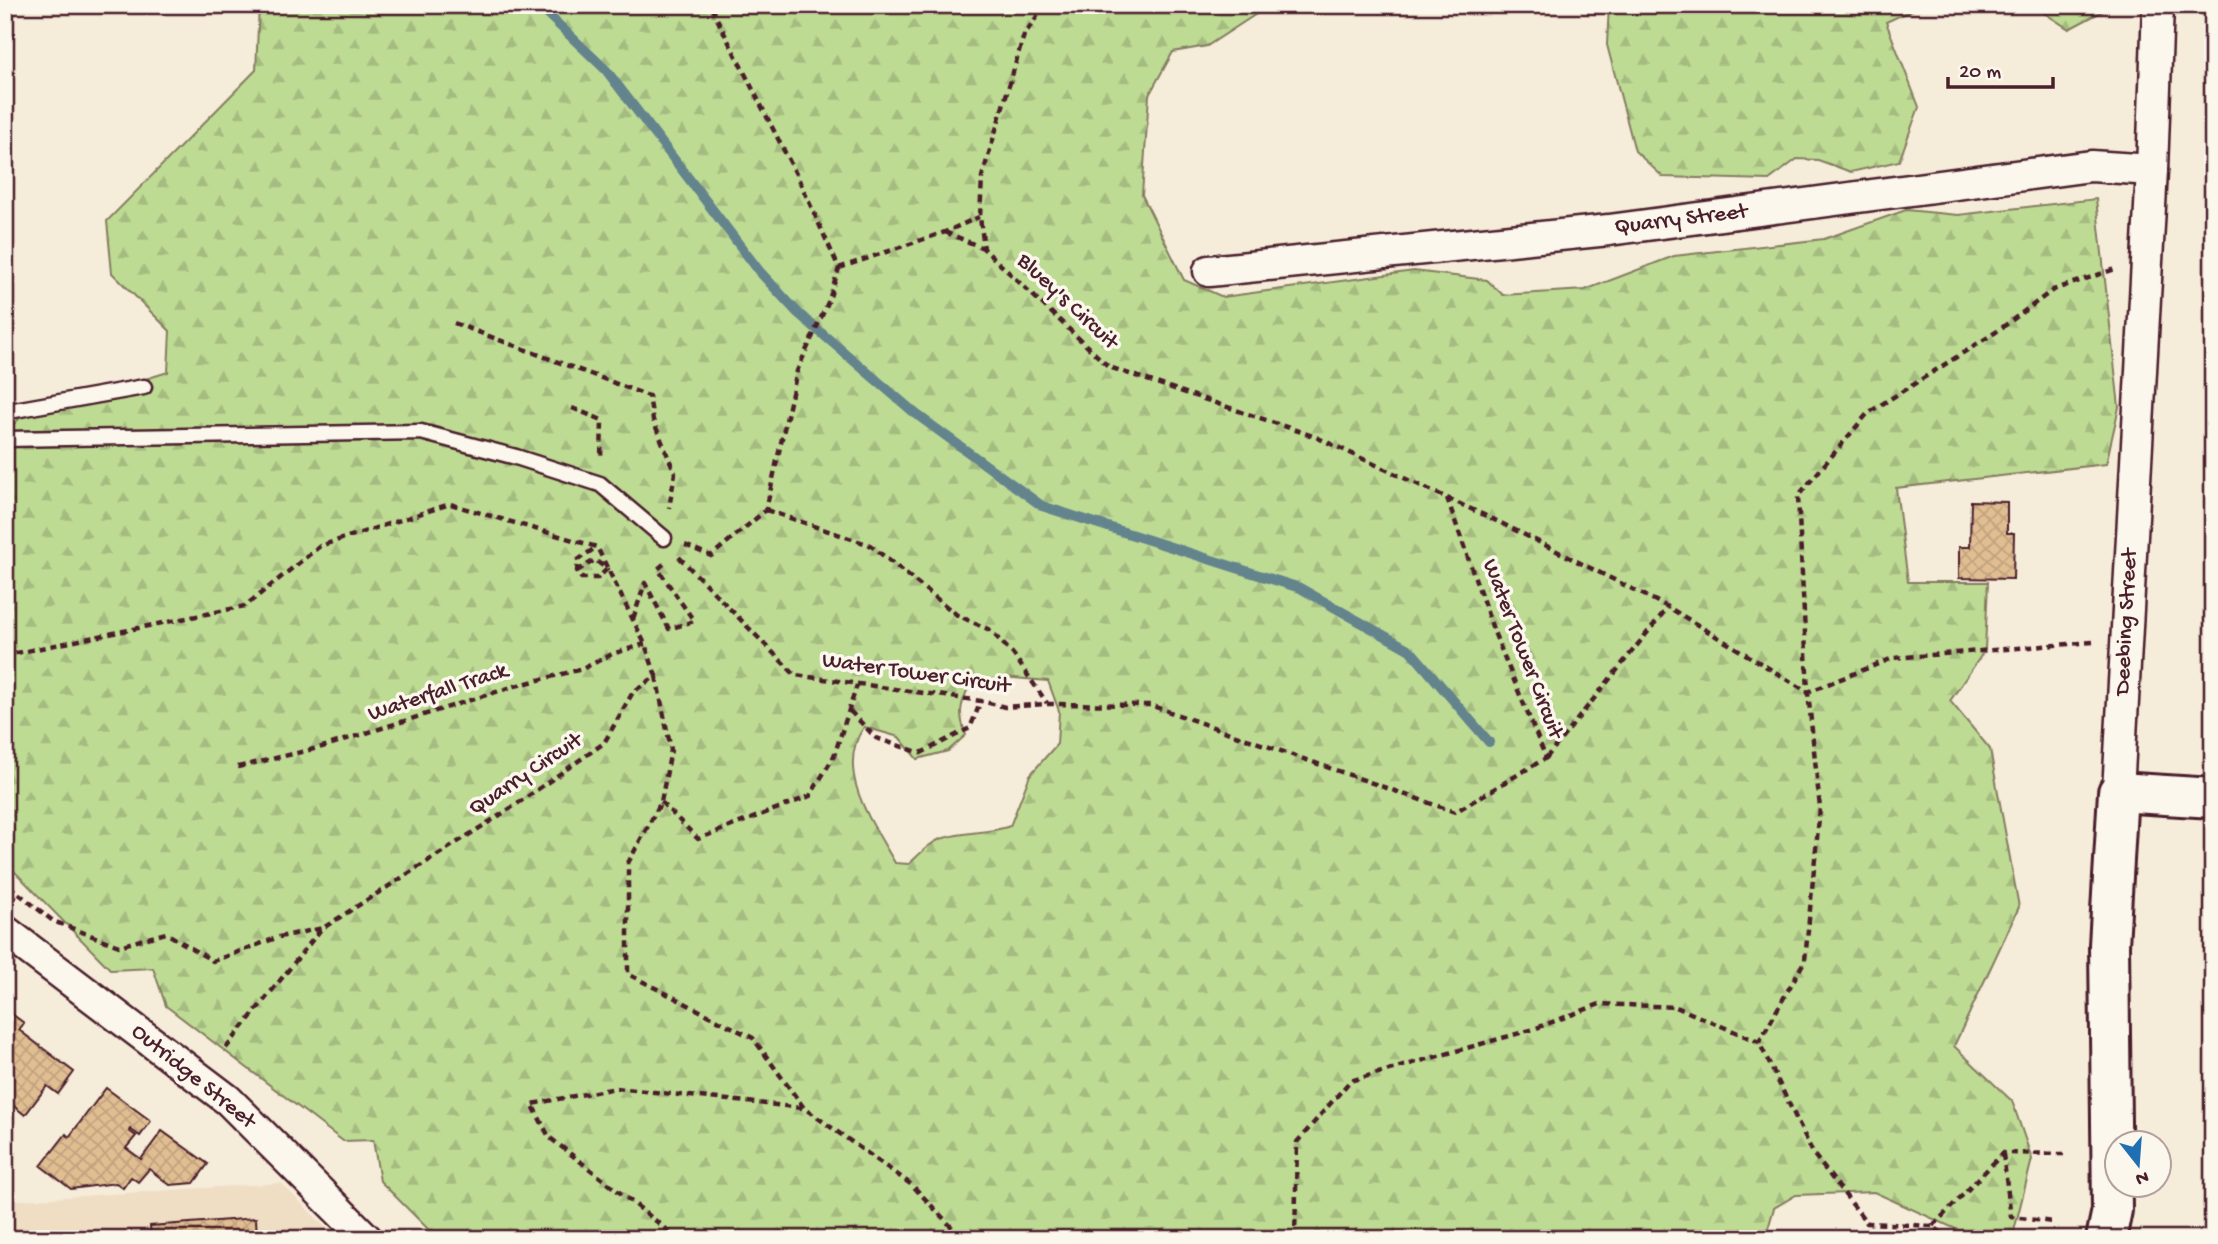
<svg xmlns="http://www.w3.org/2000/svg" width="2218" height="1244" viewBox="0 0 2218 1244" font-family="'Gochi Hand',sans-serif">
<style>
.built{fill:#efdec4}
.forest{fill:url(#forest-firs);stroke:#847d60;stroke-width:2;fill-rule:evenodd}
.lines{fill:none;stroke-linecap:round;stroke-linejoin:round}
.stream{stroke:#64848d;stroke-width:10}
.building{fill:url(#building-cross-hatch);stroke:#4a1f2b;stroke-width:2}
.lane-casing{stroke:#4a1f2b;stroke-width:19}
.street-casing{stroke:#4a1f2b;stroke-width:35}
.secondary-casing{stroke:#4a1f2b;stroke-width:44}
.path{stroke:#4a1f2b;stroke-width:4.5;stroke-dasharray:7 5;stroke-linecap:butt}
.lane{stroke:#fbf7ec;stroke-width:14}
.street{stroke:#fbf7ec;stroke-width:30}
.secondary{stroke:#fbf7ec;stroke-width:38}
.labels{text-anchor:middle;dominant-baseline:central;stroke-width:7;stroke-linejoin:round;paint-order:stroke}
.street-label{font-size:23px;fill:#4a1f2b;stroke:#fbf7ec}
</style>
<defs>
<pattern id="forest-firs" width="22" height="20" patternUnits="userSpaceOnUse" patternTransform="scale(1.75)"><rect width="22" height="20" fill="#bedb94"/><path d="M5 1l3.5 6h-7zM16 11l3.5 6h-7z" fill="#a5bc80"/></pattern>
<pattern id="building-cross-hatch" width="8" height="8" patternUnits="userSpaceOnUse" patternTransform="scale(1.75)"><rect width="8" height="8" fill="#e0be92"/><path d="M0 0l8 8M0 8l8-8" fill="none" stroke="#c2a37e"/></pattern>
</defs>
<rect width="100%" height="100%" fill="#f6ecda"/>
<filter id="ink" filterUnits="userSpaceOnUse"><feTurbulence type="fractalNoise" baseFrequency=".0143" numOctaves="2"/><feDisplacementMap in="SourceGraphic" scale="14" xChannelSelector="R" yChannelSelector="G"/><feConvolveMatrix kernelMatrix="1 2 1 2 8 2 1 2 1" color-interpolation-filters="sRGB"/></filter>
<g filter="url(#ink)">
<!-- built -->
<polygon class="built" points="281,1183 337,1239 5,1239 5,1201"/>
<!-- forest -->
<g class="forest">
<path d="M259,5H1270L1207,46L1173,52L1149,95L1142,195L1184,280L1223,297L1414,271L1487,280L1503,295L1585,290L1674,256L1824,239L1906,210L1958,215L2096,199L2119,407L2106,464L1896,488L1908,582H1988L1985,650L1950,701L1990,749L2019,907L1954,1046L2012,1101L2032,1159L2012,1239H1978L1874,1192L1796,1195L1774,1208L1765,1239H438L380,1181L373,1140L343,1141L166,1006L153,968L111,970L14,871L5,855V432L20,418L168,372L170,331L112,273L107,221L256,70ZM1002,677L1048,681L1059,711L1057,744L1030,775L1010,826C988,834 966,831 944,838C931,841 919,855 909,864L895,863C874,825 833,771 864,727L899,737L917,759L948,751L966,735C958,714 960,706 969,686Z"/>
<polygon points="1609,5 1923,5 1886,22 1919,107 1899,161 1851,172 1818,160 1797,159 1769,180 1663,177 1635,151 1607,45"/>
<polygon points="2032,5 2114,5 2069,29"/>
</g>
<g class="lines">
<!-- stream -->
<polyline class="stream" points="538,5 606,70 760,272 798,313 916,414 1042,506 1300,588 1410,650 1489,742"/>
</g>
<!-- building -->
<g class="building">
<polygon points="1971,501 2007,502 2007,533 2014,533 2013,579 1959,578 1959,547 1970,547"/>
<polygon points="5,1009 24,1023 19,1030 74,1072 58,1094 47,1086 25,1115 5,1099"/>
<polygon points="106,1088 151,1121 140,1136 130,1129 129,1131 136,1136 126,1148 141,1159 162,1131 208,1164 194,1183 170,1185 149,1169 138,1182 131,1177 123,1188 116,1183 71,1189 41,1166 66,1134 69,1137"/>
<polygon points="256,1218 257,1239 151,1239 150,1226"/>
</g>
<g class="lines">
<!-- lane casing -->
<g class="lane-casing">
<g id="lane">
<polyline points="5,416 9,411 144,387"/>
<polyline points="5,439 421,432 516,457 600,484 664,538"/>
</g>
</g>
<!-- street casing -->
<g class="street-casing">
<g id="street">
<polyline points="1209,271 1609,230 2091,166 2152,170"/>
<polyline points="2118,792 2152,170 2158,5"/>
<polyline points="5,931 228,1100 367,1239"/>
</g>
</g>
<!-- secondary casing -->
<g class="secondary-casing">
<polyline id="secondary" points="2106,1239 2112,1210 2109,945 2118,792 2213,798"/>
</g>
<!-- path -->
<g class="path">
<polyline points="1045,5 1024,35 982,177 980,217 984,249 1109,367 1316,437 1501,523 1668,607 1808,692 1820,808 1805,960 1759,1042"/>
<polyline points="945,232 983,248"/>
<polyline points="839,268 945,232 979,217"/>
<polyline points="454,323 649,396 653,420 675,473 669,508"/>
<polyline points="572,408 602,420 601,458"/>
<polyline points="766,510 870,545 957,615 990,630 1013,654 1047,703"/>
<polyline points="685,545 711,556 766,510 797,371 829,300 839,268 799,180 710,5"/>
<polyline points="679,557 795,675 981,701 1005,707 1047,704 1150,705 1455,812 1546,758 1494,632 1447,498"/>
<polyline points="577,571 595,560 607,569 598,578 581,578 577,571 578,560 595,548"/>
<polyline points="633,619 645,583 669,629 694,621 658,569 666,562"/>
<polyline points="2093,642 1893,658 1808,692 1798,496 1868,413 1996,332 2053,290 2115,269"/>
<polyline points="5,658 7,655 245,606 320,546 450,504 597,547 645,644 656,676 633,692 604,743 511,808 323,928 279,937 213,961 166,933 119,946 53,921 13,889 5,878"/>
<polyline points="656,676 671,750 661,802 628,863 628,974 753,1038 804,1108 912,1185 963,1239"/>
<polyline points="850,711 876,738 921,753 970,728 981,701"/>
<polyline points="1546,758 1668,607"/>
<polyline points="238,767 322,747 515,686 582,669 612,654 645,644"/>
<polyline points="661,802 698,839 810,796 834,756 857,685"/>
<polyline points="5,890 16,899"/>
<polyline points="226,1048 322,928"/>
<polyline points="2003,1154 2011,1217 2053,1222"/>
<polyline points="1933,1226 2003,1153 2064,1154"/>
<polyline points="679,1239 549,1137 532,1104 616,1088 803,1108"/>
<polyline points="1295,1239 1297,1142 1350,1081 1534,1029 1600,1004 1676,1007 1759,1042 1814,1155 1867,1223 1933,1226 1949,1239"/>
</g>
<!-- lane -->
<use href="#lane" class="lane"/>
<!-- street -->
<use href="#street" class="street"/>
<!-- secondary -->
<use href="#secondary" class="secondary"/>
</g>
</g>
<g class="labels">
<!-- street labels -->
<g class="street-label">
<text transform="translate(1681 220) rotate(-7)">Quarry Street</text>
<text transform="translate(1067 302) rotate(43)">Bluey's Circuit</text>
<text transform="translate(2127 622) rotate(-87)">Deebing Street</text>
<text transform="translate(1522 649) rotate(69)">Water Tower Circuit</text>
<text transform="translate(916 674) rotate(8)">Water Tower Circuit</text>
<text transform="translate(438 693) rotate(-18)">Waterfall Track</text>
<text transform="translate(526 775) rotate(-34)">Quarry Circuit</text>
<text transform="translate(193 1077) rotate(39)">Outridge Street</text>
</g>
</g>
<!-- margin -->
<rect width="2218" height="1244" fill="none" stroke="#fbf7ec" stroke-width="28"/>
<rect x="14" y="14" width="2190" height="1216" fill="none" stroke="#4a1f2b" stroke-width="2.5" filter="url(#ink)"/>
<!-- north arrow -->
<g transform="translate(2138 1164) rotate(163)"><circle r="33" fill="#fbf7ec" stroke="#b4a19f" stroke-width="2"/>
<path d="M0-5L12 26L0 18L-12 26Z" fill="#1f6fb2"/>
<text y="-10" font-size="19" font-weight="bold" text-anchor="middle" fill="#4a1f2b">N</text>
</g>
<!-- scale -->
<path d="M1948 77v10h105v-10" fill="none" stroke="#4a1f2b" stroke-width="3.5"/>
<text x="1959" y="77" font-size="21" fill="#4a1f2b" stroke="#fbf7ec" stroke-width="5" paint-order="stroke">20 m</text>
</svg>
